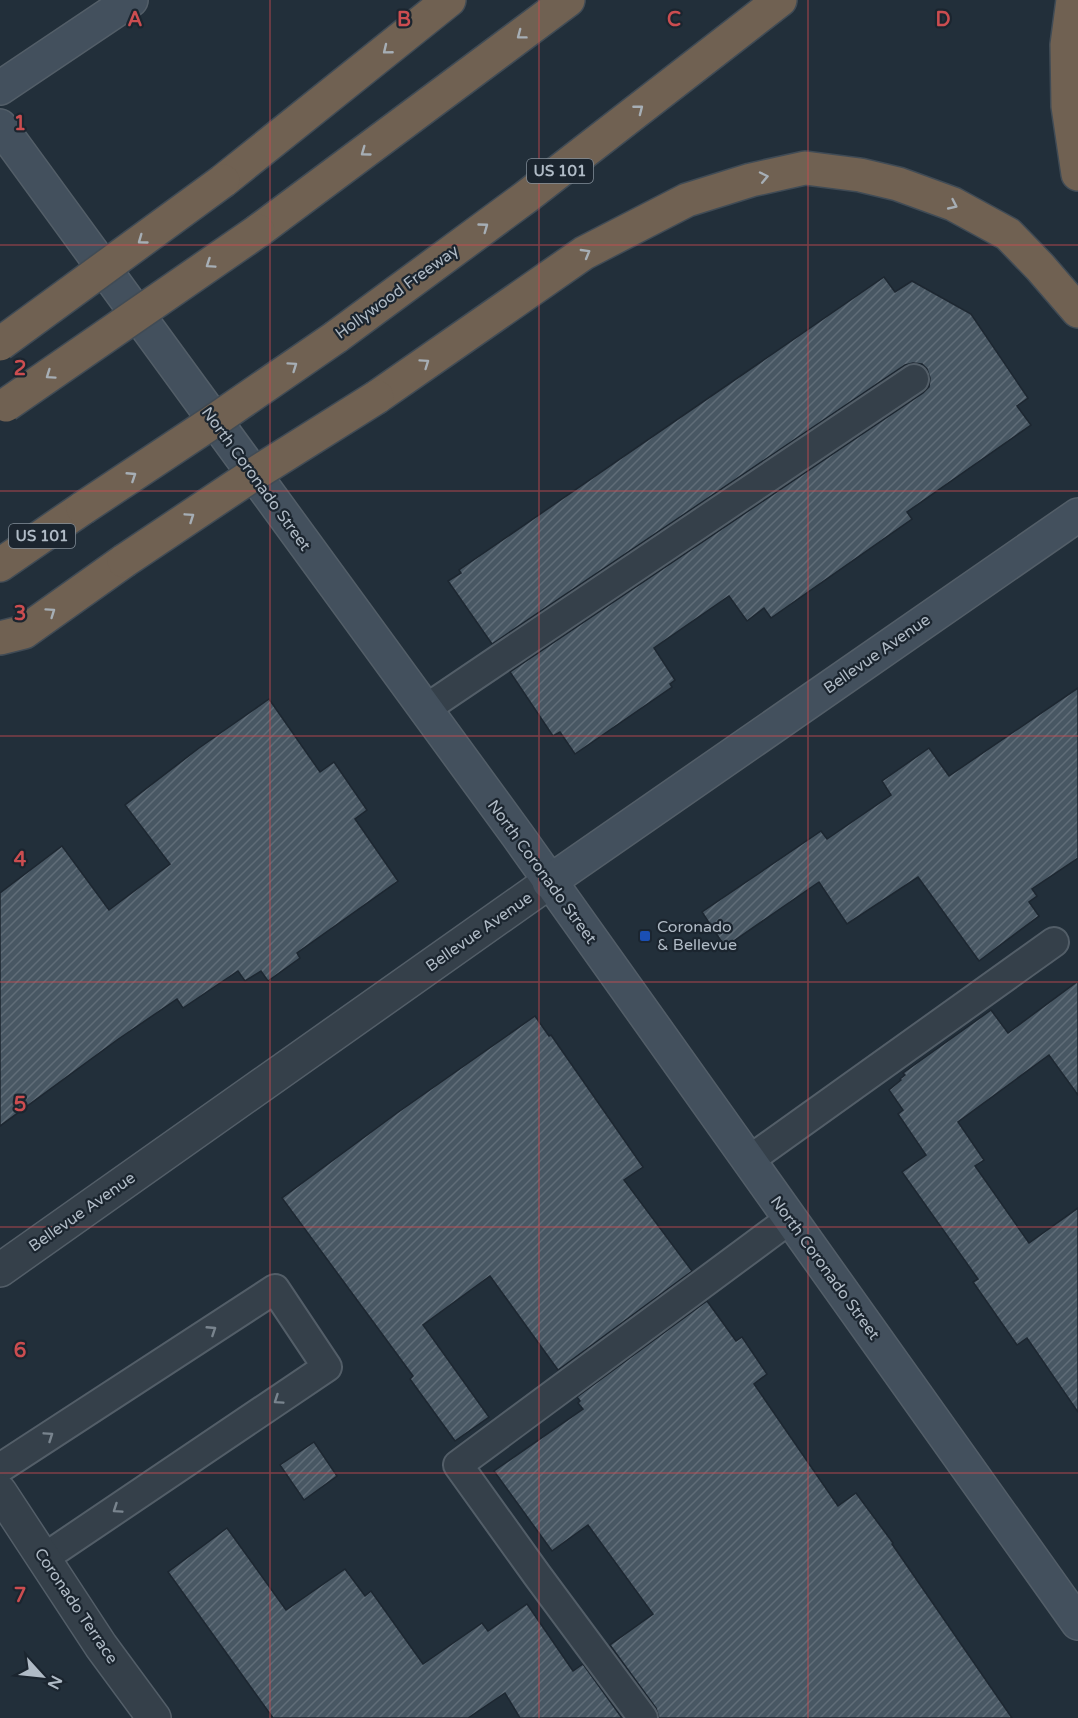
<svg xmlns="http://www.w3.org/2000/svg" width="1078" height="1718" viewBox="0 0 1078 1718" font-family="'Varela Round',sans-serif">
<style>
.building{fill:url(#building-hatch);stroke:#1d2731;stroke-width:1.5}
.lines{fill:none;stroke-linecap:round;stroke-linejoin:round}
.lane-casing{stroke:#535e68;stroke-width:32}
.street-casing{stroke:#535e68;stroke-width:36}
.secondary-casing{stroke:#535e68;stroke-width:36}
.highway-casing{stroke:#404b55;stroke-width:36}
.lane{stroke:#35404a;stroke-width:28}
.street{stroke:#35404a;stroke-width:33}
.secondary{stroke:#43505d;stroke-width:33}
.highway{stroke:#706152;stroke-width:33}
.highway-bridge-casing{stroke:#404b55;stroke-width:36;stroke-linecap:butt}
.highway-bridge{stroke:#706152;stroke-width:33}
.oneway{stroke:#a6aeb5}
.oneway2{stroke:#79848e}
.grid{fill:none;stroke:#cc4d50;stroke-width:1.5;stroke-opacity:0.55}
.transit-dot{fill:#1a4fb4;stroke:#1b252f;stroke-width:2}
.labels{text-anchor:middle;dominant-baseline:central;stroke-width:4.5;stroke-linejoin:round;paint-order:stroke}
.shield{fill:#1b252f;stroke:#838e99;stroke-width:1.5}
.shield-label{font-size:15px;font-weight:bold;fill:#b0bbc6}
.street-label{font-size:16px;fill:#b0bbc6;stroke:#1b252f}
.poi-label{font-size:16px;fill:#b0bbc6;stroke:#1b252f;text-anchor:start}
.grid-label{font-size:20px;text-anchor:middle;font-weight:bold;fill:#cc4d50;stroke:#1b252f;stroke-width:4.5;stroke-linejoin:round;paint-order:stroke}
</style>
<defs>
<pattern id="building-hatch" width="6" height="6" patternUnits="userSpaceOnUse" patternTransform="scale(1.5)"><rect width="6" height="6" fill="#485763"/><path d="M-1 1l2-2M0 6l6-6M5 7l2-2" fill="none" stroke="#606d78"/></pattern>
</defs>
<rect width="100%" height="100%" fill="#222f3a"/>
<!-- building -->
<g class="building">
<polygon points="884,277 895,292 912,281 971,314 1028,398 1017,406 1031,425 907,512 912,519 771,618 764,608 747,621 729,596 654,648 675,680 670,684 672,687 575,754 560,732 553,736 510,672 923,393 929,387 930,378 927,369 922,364 913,363 905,365 492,644 448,581 461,573 459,570"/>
<polygon points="1078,688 1078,858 1032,889 1037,896 1029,902 1039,916 979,961 918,877 847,924 819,882 725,947 702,912 821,831 827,839 891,795 882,781 929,748 949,776"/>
<polygon points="269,699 320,772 334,762 367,810 355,819 398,881 297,953 300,958 268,981 261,971 245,981 238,971 183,1008 177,999 117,1040 0,1126 0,893 62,846 109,910 170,864 125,805 199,748"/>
<polygon points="1078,981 1078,1095 1049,1055 958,1122 984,1160 975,1166 1029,1243 1078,1208 1078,1412 1027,1338 1017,1345 973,1282 978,1279 902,1172 926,1155 898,1114 903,1110 889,1090 901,1080 900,1079 905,1075 903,1073 991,1010 1008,1033"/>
<polygon points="535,1016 549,1036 551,1035 643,1167 624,1180 692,1271 558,1370 490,1276 423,1325 489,1417 455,1441 410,1379 413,1376 282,1198 397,1113"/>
<polygon points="707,1301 736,1341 742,1337 767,1374 754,1384 838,1506 856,1493 893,1543 892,1544 1012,1718 659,1718 656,1708 610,1645 653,1614 588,1525 552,1551 494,1471 583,1409 578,1403 580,1401 577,1397"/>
<polygon points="314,1442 337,1476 304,1500 280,1465"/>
<polygon points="227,1528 286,1610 345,1569 365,1596 371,1591 423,1664 482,1623 488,1631 527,1604 573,1671 583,1664 622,1718 520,1718 505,1693 468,1718 273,1718 168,1572"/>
</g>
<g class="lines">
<!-- lane casing -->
<g class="lane-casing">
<g id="lane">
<polyline points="424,710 914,379"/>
<polyline points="748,1161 1054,942"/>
<polyline points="0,1468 275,1289 327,1367 44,1558"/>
<polyline points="643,1718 537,1575 458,1465 790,1219"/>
</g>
</g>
<!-- street casing -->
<g class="street-casing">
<g id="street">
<polyline points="0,1270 549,882"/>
<polyline points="0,1492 101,1646 154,1718"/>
</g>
</g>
<!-- secondary casing -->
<g class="secondary-casing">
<g id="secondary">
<polyline points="0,88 131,0"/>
<polyline points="0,126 518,836 1078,1623"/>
<polyline points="549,882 1078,515"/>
</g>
</g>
<!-- highway casing -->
<g class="highway-casing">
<g id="highway">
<polyline points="1073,0 1067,45 1068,106 1078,174"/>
<polyline points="223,181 449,0"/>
<polyline points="258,231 568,0"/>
<polyline points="336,337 526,197 780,0"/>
<polyline points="377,397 584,253 687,200 751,180 805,168 860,175 898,184 953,204 1008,234 1040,267 1078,311"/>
<polyline points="0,565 83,508"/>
<polyline points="0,638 24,632 124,561"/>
</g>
</g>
<!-- lane -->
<use href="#lane" class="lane"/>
<!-- street -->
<use href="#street" class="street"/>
<!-- secondary -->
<use href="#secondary" class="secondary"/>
<!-- highway -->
<use href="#highway" class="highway"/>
<!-- highway-bridge casing -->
<g class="highway-bridge-casing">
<g id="highway-bridge">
<polyline points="0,344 223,181"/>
<polyline points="6,405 258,231"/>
<polyline points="83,508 211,423 336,337"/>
<polyline points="124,561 245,480 377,397"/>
</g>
</g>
<!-- highway-bridge -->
<use href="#highway-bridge" class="highway-bridge"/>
</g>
<!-- one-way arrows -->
<defs><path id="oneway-chevron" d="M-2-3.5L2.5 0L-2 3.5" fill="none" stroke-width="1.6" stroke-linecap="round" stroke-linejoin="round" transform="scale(1.5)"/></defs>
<g class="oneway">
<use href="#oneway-chevron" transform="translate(521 35) rotate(143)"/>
<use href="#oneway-chevron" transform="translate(387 50) rotate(141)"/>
<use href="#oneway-chevron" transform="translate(639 109) rotate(-38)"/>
<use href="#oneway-chevron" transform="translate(365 152) rotate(144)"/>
<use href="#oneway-chevron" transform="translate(764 177) rotate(-12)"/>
<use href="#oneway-chevron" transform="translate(953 205) rotate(25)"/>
<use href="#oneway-chevron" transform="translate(484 227) rotate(-36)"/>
<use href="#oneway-chevron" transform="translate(142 240) rotate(144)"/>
<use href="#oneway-chevron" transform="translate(586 253) rotate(-30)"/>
<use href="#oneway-chevron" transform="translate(210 264) rotate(146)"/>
<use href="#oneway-chevron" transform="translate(425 363) rotate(-35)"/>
<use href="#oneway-chevron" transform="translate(293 366) rotate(-35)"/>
<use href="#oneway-chevron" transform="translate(50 375) rotate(145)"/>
<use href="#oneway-chevron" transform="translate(132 476) rotate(-33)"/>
<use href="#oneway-chevron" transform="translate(190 517) rotate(-34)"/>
<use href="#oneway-chevron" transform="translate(51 612) rotate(-35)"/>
</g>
<g class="oneway2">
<use href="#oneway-chevron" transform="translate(212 1330) rotate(-33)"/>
<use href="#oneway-chevron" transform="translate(278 1400) rotate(146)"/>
<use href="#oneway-chevron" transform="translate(49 1436) rotate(-34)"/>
<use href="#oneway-chevron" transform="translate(117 1509) rotate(146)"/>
</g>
<!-- grid -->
<path class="grid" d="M270,0V1718M539,0V1718M808,0V1718M0,245H1078M0,491H1078M0,736H1078M0,982H1078M0,1227H1078M0,1473H1078"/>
<!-- markers -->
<rect class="transit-dot" x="639" y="930" width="12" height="12" rx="3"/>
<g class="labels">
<!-- shield labels -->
<g class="shield">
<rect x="527" y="159" width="66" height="24" rx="4.5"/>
<rect x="9" y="524" width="66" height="24" rx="4.5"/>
</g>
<g class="shield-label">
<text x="560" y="171">US 101</text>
<text x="42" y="536">US 101</text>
</g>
<!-- street labels -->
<g class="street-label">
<text transform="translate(397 292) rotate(-36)">Hollywood Freeway</text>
<text transform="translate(256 479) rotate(54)">North Coronado Street</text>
<text transform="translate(877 654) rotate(-35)">Bellevue Avenue</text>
<text transform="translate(542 872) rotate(54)">North Coronado Street</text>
<text transform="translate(479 932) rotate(-35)">Bellevue Avenue</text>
<text transform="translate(82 1212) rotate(-35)">Bellevue Avenue</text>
<text transform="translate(825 1268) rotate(54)">North Coronado Street</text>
<text transform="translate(76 1606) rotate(56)">Coronado Terrace</text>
</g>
<!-- poi labels -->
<g class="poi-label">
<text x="657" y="927">Coronado<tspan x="657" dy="18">&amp; Bellevue</tspan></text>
</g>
</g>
<g class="grid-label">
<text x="135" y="26">A</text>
<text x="404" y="26">B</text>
<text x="674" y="26">C</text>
<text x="943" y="26">D</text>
<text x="20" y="130">1</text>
<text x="20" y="375">2</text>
<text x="20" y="620">3</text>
<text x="20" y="866">4</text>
<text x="20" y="1111">5</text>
<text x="20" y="1357">6</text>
<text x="20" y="1602">7</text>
</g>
<!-- north arrow -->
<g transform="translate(42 1676) rotate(117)" stroke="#1b252f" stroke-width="4.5" paint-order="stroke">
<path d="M0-4.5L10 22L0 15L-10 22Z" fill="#b0bbc6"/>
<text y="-9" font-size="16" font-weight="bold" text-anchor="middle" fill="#b0bbc6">N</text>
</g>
</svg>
